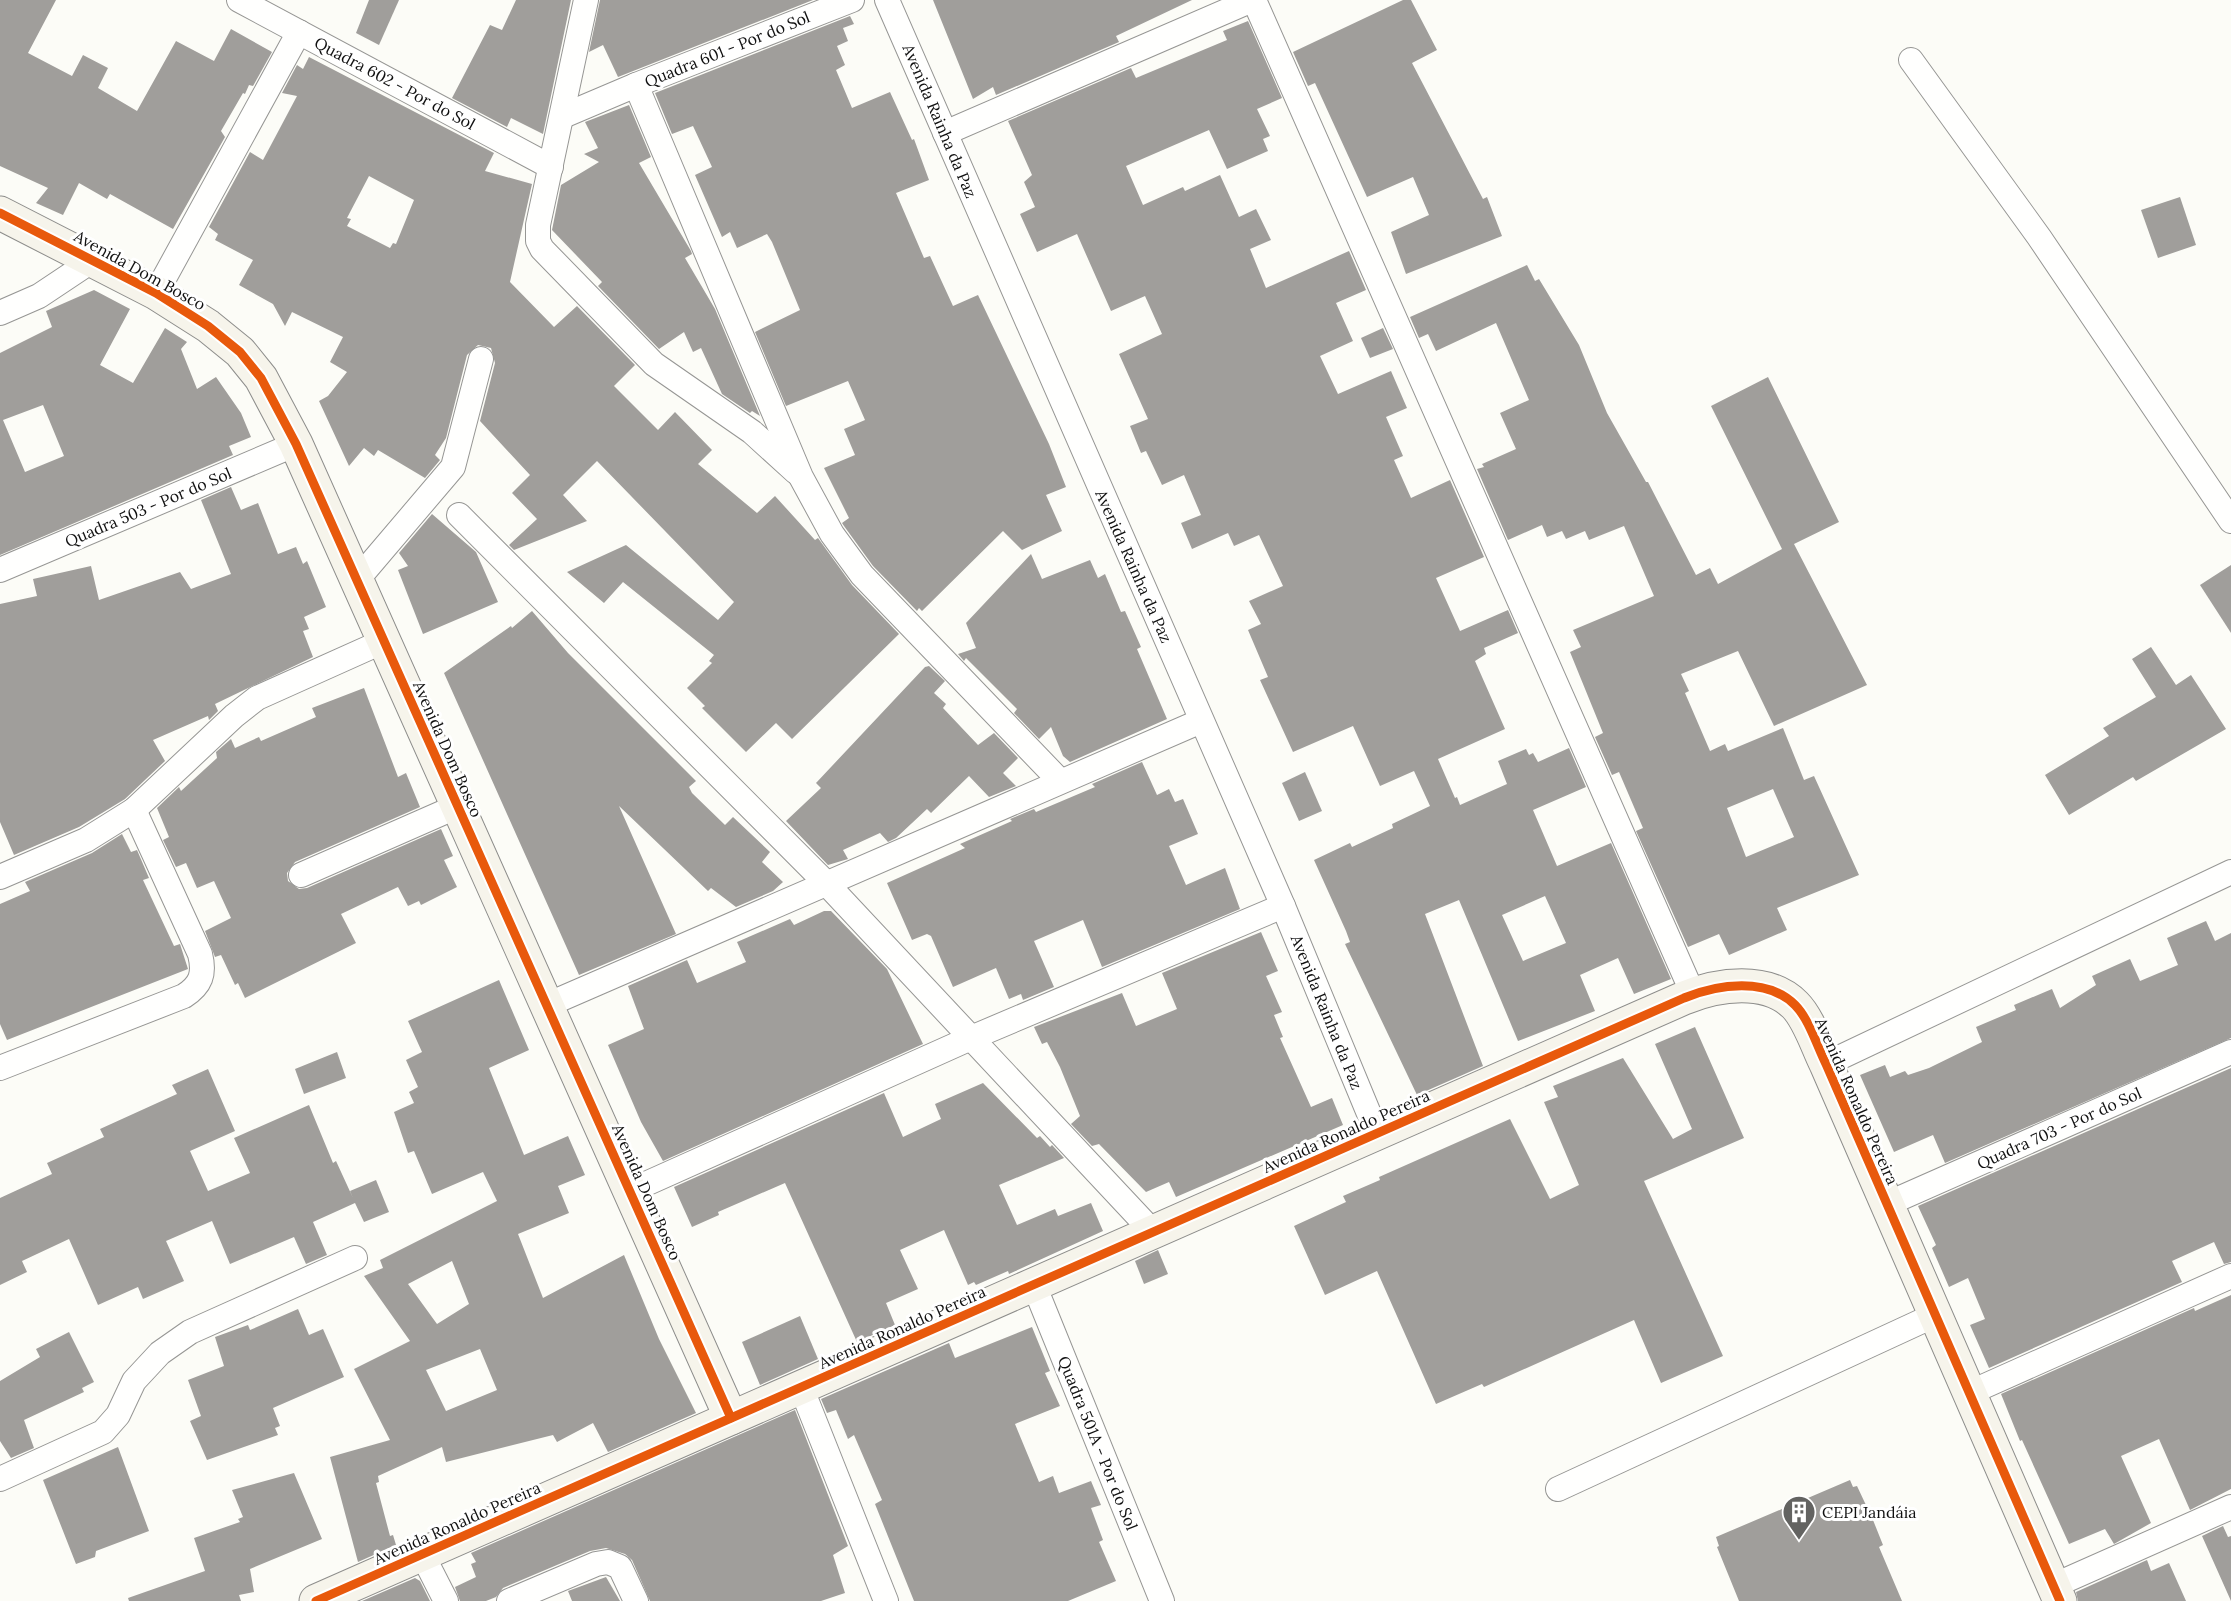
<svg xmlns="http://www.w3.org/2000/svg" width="2231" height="1601" viewBox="0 0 2231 1601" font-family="Lora,serif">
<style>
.building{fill:#a09e9b;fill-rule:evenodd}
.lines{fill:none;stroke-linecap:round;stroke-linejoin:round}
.street-casing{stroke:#969694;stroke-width:26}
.secondary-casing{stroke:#8d8d8b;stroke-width:35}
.street{stroke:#fffffe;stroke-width:24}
.secondary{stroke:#f6f4eb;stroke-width:33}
.cycleway-casing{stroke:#fff;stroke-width:13}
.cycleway{stroke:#e8590c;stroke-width:9}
.labels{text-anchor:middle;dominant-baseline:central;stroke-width:6;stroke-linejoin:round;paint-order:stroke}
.street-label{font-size:16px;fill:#101010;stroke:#fff}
.poi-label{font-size:16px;fill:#101010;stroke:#fff;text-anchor:start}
</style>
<rect width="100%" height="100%" fill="#fcfcf7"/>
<!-- building -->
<g class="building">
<polygon points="0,0 56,0 28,53 72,76 83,55 108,68 98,88 137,111 176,41 214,61 231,29 272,52 253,86 249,85 245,94 243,93 221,131 225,137 173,229 110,194 107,199 79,183 63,215 36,203 48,188 0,166"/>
<polygon points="369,0 399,0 379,45 356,33"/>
<polygon points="516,0 571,0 543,134 511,118 507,127 452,98 490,25 502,30"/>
<polygon points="600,0 813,0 618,77 603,45 589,52"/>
<polygon points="933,0 1192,0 1116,36 1119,42 996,95 993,87 973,99"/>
<polygon points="1403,0 1411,0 1437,50 1412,63 1483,199 1487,197 1502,236 1406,274 1391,232 1429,215 1413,177 1367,197 1315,83 1308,86 1293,52"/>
<polygon points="850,16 854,24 843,28 848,41 837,46 845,65 836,70 852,108 890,92 912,140 914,139 929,180 896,193 924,258 930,256 953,306 978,295 1049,444 1066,487 1046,495 1062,531 1022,550 1003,531 922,611 919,608 917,611 873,566 844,526 842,523 849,518 824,468 855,455 844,429 865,420 848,381 786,406 755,332 800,310 772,242 767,234 737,248 730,232 722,237 695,175 712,167 693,126 672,134 655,93"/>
<path d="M1248,21L1282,98L1257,109L1270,136L1263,139L1268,151L1227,169L1209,130L1126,166L1143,205L1183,187L1185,191L1220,175L1239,217L1256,209L1271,240L1250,249L1266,288L1349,251L1366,290L1336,303L1353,341L1320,356L1338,394L1391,371L1407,408L1386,417L1403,456L1394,460L1411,498L1450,480L1484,557L1436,578L1460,631L1508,610L1518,633L1484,648L1486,654L1475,661L1505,729L1438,759L1455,798L1457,797L1460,805L1507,784L1498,761L1526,749L1529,755L1533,753L1538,762L1569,748L1586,787L1533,810L1557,866L1611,843L1671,979L1634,994L1618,958L1580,975L1595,1011L1518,1041L1459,900L1425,914L1483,1066L1417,1095L1345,944L1350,942L1346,931L1314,860L1350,843L1352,847L1393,828L1392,824L1430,806L1414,771L1380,786L1353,726L1293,752L1260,680L1268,677L1248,630L1261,624L1249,601L1283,586L1259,535L1234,546L1228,533L1192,549L1181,523L1201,515L1184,475L1162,485L1146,451L1141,453L1130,426L1148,419L1119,354L1162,334L1145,296L1111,311L1077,234L1037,252L1020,214L1035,207L1024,182L1032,175L1008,121L1131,68L1136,78L1227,40L1223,31ZM1545,896L1566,943L1523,961L1502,915Z"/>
<path d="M309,57L494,153L485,171L532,184L510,282L554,327L577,306L635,365L614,386L658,430L675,412L712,450L698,464L757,513L775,496L815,540L818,538L852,585L899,634L792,739L776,723L746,752L702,708L705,706L687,688L712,663L709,661L714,655L623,582L604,603L567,572L626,545L718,620L734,602L597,461L563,495L587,521L514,550L509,545L537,519L512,493L530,475L480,421L495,363L491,348L478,345L467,355L446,438L435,455L440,460L425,478L378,450L374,456L364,448L349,466L319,401L328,396L347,372L330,362L343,337L292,312L285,326L273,304L239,285L253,260L215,240L218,234L209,227L250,152L263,160L297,96L282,93L297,65L303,69ZM369,176L414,200L396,244L393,243L390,248L347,226L351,219L347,218Z"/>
<polygon points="629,105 651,157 639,163 691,251 692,254 685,258 715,309 760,416 752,411 750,413 722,394 701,348 693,352 684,332 659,349 598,286 602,282 552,230 561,185 599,162 584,154 598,148 585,122"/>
<polygon points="2180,197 2196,245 2158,258 2141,210"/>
<path d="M1527,265L1535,281L1539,279L1579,345L1607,413L1646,482H1648L1696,575L1710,568L1718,584L1782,549L1711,406L1768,377L1839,522L1794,544L1867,685L1774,726L1738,651L1681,674L1689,691L1685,693L1710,751L1725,744L1728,751L1783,728L1804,780L1814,776L1859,875L1777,908L1787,930L1729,955L1719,934L1688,947L1636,831L1643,828L1619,772L1612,775L1595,737L1603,733L1570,652L1581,647L1573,630L1654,596L1624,526L1589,540L1585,531L1566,539L1562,531L1547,537L1542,525L1508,540L1477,469L1484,467L1482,464L1516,449L1500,413L1529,400L1496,323L1436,351L1428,334L1419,338L1410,317ZM1773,789L1794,837L1746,857L1727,808Z"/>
<path d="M94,290L130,309L100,365L133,383L165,328L187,342L181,349L197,389L216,377L241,413L251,437L229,446L233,455L0,555V353L52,327L46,311ZM43,405L64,456L25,472L3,420Z"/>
<polygon points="1383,328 1393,349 1370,358 1361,338"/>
<polygon points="231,487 241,510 258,503 278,554 296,547 303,564 307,561 326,607 304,617 309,629 303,631 313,657 215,704 218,711 209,720 208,716 153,740 165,761 125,799 79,827 14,855 0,822 0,604 37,596 33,579 91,566 99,600 180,572 191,589 231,574 201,500"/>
<polygon points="432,514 476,552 498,602 423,634 398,570 408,566 399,553"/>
<polygon points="1031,554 1042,579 1090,560 1098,578 1105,574 1121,612 1125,611 1141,647 1137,649 1167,719 1070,762 1063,756 1051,727 1039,739 1014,713 1017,709 966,658 964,661 958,654 976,648 966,623"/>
<polygon points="2231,565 2231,633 2200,585"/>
<polygon points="532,611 568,653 696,781 689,787 692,793 725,825 733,817 770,852 762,862 783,882 773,891 736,907 711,888 708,891 619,806 676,934 579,975 444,673 511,626 512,628"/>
<polygon points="2151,647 2176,685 2191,675 2226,729 2136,781 2133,777 2069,815 2045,775 2109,736 2103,728 2156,697 2132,659"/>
<polygon points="929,666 945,681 934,693 946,704 943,708 978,745 994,733 1018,758 1003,773 1016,786 989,797 969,776 931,813 927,809 896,838 888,842 880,833 843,850 848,859 828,865 786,821 821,788 816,783 925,667"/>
<polygon points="364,688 398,777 406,773 420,807 295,862 287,873 288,881 299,889 307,888 441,829 453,856 444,860 457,887 421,905 419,901 408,906 398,887 341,914 356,943 245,998 238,983 235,985 221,955 215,957 205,931 231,918 214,881 197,888 186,863 176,867 163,840 169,837 157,808 179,787 181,791 217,758 216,752 231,739 235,748 259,737 261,741 316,717 312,708"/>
<polygon points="1142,762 1157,795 1169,789 1175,802 1183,799 1198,834 1169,846 1186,885 1225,868 1240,909 1102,967 1083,920 1034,941 1054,987 1023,1000 1021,994 1009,999 996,968 953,987 931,936 927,934 912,940 887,883 965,848 960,844 1012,821 1010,819 1034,809 1036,812 1095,787 1092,784"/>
<polygon points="1305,772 1322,811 1299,821 1282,783"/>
<polygon points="122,834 131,852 137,850 149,878 143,880 174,946 180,944 188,969 7,1040 0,1024 0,904 30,891 25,882 92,853"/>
<polygon points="824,911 831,911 887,969 923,1044 663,1161 641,1122 608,1045 644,1029 628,986 687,960 697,983 746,962 737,942 790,919 794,925"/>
<polygon points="2206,921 2215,941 2231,933 2231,1038 1945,1163 1933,1135 1894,1152 1860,1075 1885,1065 1890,1077 1905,1071 1908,1075 1929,1068 1982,1042 1976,1027 2016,1010 2014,1005 2052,989 2060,1008 2096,985 2092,976 2130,959 2140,981 2178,965 2167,938"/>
<polygon points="1261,932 1278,971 1266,976 1282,1012 1274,1015 1283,1037 1280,1038 1311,1107 1332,1098 1343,1125 1176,1197 1169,1182 1146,1192 1099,1144 1092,1146 1071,1124 1080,1116 1060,1067 1047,1042 1042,1044 1034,1027 1122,993 1136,1026 1177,1009 1162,973"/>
<path d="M499,980L529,1050L489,1068L524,1155L568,1136L585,1175L558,1186L569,1213L518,1234L543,1298L624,1255L659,1339L696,1413L608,1452L593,1423L557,1442L553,1435L446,1462L442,1447L378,1476L379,1482L376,1483L390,1536L393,1535L396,1545L358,1562L330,1457L390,1440L354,1369L410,1341L364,1276L383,1268L380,1260L497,1201L483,1172L432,1194L414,1151L408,1153L394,1112L414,1103L409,1092L418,1087L406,1060L422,1052L408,1021ZM452,1261L469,1304L437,1324L408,1284ZM480,1349L497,1390L446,1411L426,1370Z"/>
<polygon points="1695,1027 1744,1138 1644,1181 1723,1356 1661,1383 1634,1320 1484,1387 1482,1384 1436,1404 1377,1271 1325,1295 1294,1226 1346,1202 1343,1196 1380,1180 1379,1177 1510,1119 1550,1199 1579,1185 1544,1102 1558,1097 1553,1086 1623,1058 1673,1139 1692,1129 1655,1044"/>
<polygon points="337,1052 346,1078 304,1094 295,1069"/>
<polygon points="2231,1068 2231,1262 2224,1264 2214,1242 2172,1261 2182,1282 1989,1368 1970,1325 1985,1319 1968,1278 1949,1287 1932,1248 1936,1245 1918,1206"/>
<polygon points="208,1069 235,1131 190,1151 208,1191 250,1173 234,1138 309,1105 333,1163 336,1161 353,1198 350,1191 376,1180 389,1212 364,1222 355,1203 313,1222 327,1255 306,1264 294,1237 230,1264 212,1221 166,1241 184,1281 143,1299 138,1287 98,1305 69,1239 22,1261 27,1272 0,1285 0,1198 52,1174 47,1163 104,1137 100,1129 177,1094 172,1085"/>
<polygon points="983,1083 1037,1138 1040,1136 1050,1147 1052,1145 1064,1158 999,1185 1017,1225 1055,1209 1058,1216 1091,1203 1103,1231 1009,1274 1008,1271 976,1285 974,1282 968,1285 944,1230 900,1250 918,1289 886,1303 895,1325 857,1342 785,1183 718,1212 719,1215 692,1227 674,1187 884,1093 903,1137 941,1119 935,1104"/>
<polygon points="1158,1250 1168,1274 1144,1284 1135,1261"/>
<polygon points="2231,1295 2231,1489 2190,1510 2159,1439 2121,1456 2151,1523 2114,1544 2105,1529 2069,1544 2022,1440 2020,1441 2001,1394 2194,1308 2195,1311"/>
<polygon points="298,1309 309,1335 323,1329 344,1377 273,1408 280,1426 275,1428 278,1435 207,1460 190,1421 201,1416 188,1380 224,1366 215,1337 248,1325 250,1330"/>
<polygon points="800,1316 818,1359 760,1385 742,1342"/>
<polygon points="1032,1327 1050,1371 1045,1373 1060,1406 1015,1424 1039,1482 1053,1476 1059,1493 1091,1481 1101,1505 1091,1508 1103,1540 1099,1542 1116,1581 1068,1601 914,1601 875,1504 882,1500 854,1435 848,1439 836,1410 827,1413 821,1399 949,1343 955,1358"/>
<polygon points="69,1332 94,1382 82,1388 84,1392 24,1420 34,1448 11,1458 0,1441 0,1381 40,1357 36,1349"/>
<polygon points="795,1410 848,1546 833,1555 845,1593 821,1601 650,1601 632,1560 625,1554 606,1548 590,1551 503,1588 496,1597 486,1601 460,1601 455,1587 476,1577 471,1564 476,1562 471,1553"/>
<polygon points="118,1447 149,1531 96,1551 95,1557 76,1564 43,1480"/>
<polygon points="294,1473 322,1539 250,1569 254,1592 239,1595 241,1601 129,1601 128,1598 205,1571 194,1538 240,1522 238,1519 243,1517 232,1490"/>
<polygon points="1850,1480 1853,1487 1857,1486 1873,1520 1883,1545 1879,1547 1902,1601 1739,1601 1717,1547 1719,1546 1716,1537"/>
<polygon points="2223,1526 2228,1537 2231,1536 2231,1601 2202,1536"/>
<polygon points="2147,1560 2151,1571 2169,1563 2186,1601 2078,1601 2076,1592"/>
<polygon points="606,1577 620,1601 572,1601 568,1591"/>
<polygon points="415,1578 420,1581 430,1601 362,1601"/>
</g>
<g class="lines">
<!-- street casing -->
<g class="street-casing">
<g id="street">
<polyline points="239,0 551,167"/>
<polyline points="586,0 538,225 538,241 542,249 654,364 752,432 796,472"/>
<polyline points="887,0 1283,906 1377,1133"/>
<polyline points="1254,0 1693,994"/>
<polyline points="1911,60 2039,237 2231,521"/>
<polyline points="636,85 852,0"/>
<polyline points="563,116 636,85 801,477 832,534 862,575 1060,781"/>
<polyline points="945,133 1252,0"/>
<polyline points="156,293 299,32"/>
<polyline points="0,313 39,296 93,260"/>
<polyline points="459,515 826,883 1153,1232"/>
<polyline points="0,570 296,444"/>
<polyline points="357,580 453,467 481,359"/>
<polyline points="301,875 458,806"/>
<polyline points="0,877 86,840 134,810 234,716 257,698 384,641"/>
<polyline points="547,1005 1201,721"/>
<polyline points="1826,1064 2231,872"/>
<path d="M0,1068L184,996C201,985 205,974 200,954L134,810"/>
<polyline points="630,1191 971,1038 1283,906"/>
<polyline points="1887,1204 2231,1052"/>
<polyline points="1034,1285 1162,1601"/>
<polyline points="801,1387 886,1601"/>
<polyline points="1969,1393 2231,1276"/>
<polyline points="0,1479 103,1432 118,1415 134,1381 160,1353 190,1332 355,1258"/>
<polyline points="1558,1489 1935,1315"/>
<polyline points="422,1554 446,1601"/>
<polyline points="2053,1586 2231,1507"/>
<polyline points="509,1601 596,1564 608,1562 620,1567 636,1601"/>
</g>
</g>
<!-- secondary casing -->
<g class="secondary-casing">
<g id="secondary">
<polyline points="0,213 156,293 208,326 240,352 261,378 296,444 731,1418"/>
<path d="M316,1601L1684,998C1718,984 1767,977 1795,1005C1809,1019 1817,1046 1826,1064L2060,1601"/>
</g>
</g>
<!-- street -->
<use href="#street" class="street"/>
<!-- secondary -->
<use href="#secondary" class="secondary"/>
<!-- cycleway casing -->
<g class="cycleway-casing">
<g id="cycleway">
<polyline points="0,213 156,293 208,326 240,352 261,378 296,444 731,1418"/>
<path d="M316,1601L1684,998C1718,984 1767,977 1795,1005C1809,1019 1817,1046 1826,1064L2060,1601"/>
</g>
</g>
<!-- cycleway -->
<use href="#cycleway" class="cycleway"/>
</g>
<!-- icons -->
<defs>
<g id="building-pin" transform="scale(1.725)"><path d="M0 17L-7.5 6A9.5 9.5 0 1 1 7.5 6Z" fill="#636361" stroke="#fff"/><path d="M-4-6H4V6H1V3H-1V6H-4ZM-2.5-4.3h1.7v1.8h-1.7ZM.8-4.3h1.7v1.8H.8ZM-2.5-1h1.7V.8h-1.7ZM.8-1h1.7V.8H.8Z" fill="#fff"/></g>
</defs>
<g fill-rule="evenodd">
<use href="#building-pin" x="1799" y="1512"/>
</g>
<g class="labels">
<!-- street labels -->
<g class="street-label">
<text transform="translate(727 49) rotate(-22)">Quadra 601 - Por do Sol</text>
<text transform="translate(395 83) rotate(28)">Quadra 602 - Por do Sol</text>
<text transform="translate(940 121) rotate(67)">Avenida Rainha da Paz</text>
<text transform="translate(140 270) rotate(29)">Avenida Dom Bosco</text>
<text transform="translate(148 507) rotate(-23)">Quadra 503 - Por do Sol</text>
<text transform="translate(1134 566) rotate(66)">Avenida Rainha da Paz</text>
<text transform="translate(448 749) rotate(66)">Avenida Dom Bosco</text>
<text transform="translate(1327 1012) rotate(68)">Avenida Rainha da Paz</text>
<text transform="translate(1857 1101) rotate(66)">Avenida Ronaldo Pereira</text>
<text transform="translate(2059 1128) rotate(-24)">Quadra 703 - Por do Sol</text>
<text transform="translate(1346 1131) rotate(-24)">Avenida Ronaldo Pereira</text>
<text transform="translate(647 1192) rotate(66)">Avenida Dom Bosco</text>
<text transform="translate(902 1327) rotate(-24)">Avenida Ronaldo Pereira</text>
<text transform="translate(1098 1443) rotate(68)">Quadra 501A - Por do Sol</text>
<text transform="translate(457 1523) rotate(-24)">Avenida Ronaldo Pereira</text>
</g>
<!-- poi labels -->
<g class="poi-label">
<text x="1822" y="1512">CEPI Jandáia</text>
</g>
</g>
</svg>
